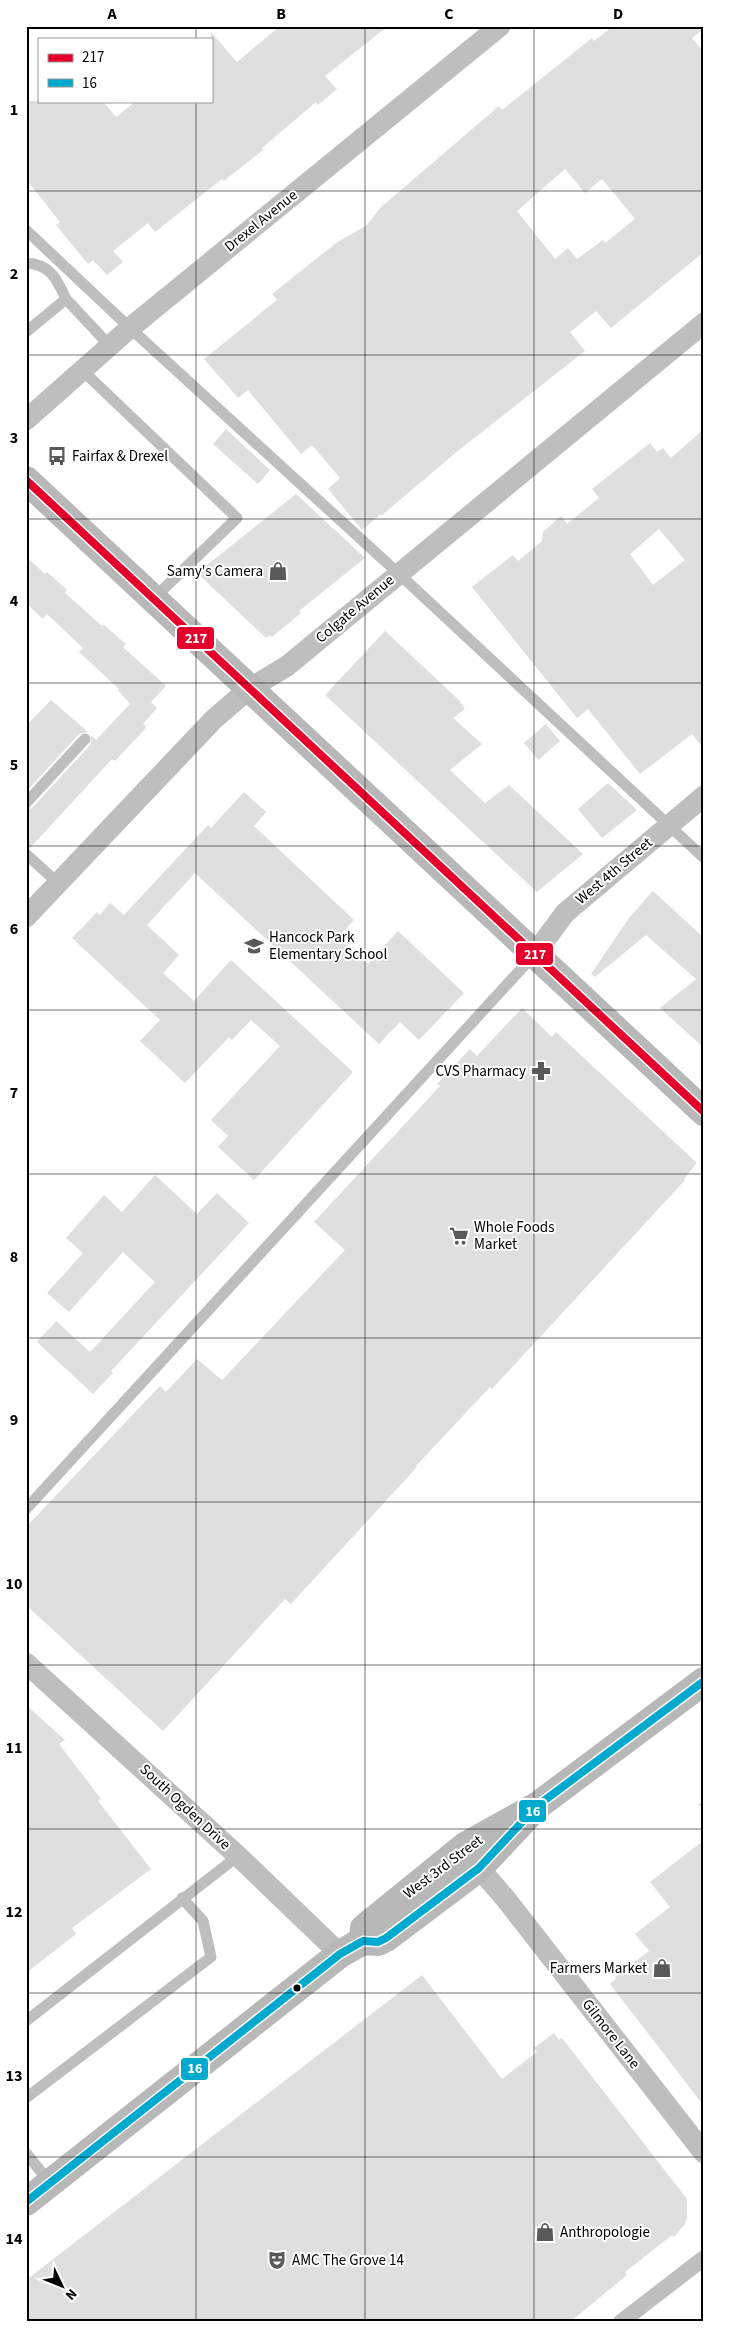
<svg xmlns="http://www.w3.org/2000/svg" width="730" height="2348" viewBox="0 0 730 2348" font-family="'Source Sans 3',sans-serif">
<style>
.building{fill:#dfdfdf;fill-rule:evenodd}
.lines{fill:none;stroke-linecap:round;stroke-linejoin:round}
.path{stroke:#b9b9b9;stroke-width:3;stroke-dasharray:1 2.5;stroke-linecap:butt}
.service{stroke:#bebebe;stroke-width:11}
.pedestrian{stroke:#bebebe;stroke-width:16}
.minor{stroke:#bebebe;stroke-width:21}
.secondary{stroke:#b8b8b8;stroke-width:28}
.bus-1-casing{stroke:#fff;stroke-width:11}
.bus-2-casing{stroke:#fff;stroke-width:11}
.bus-1{stroke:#e4002b;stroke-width:8}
.bus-2{stroke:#00a9ce;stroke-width:8}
.grid{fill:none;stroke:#000;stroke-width:1;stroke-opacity:0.55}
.bus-dot{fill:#000;stroke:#fff;stroke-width:2}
.labels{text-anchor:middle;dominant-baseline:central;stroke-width:4;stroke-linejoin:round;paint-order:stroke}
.street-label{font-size:15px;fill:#000;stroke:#fff}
.poi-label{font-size:15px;fill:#000;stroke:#fff;text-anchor:start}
.line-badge{stroke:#fff;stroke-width:2}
.badge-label{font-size:14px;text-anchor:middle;font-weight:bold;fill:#fff}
.neatline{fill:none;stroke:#000;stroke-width:2}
.grid-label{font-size:16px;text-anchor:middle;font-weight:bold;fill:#000}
</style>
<rect width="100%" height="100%" fill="#fff"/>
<!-- building -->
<g class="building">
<polygon points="280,26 388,26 325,76 337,89 318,105 316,102 262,148 263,150 224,181 222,179 155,232 148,223 113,251 123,262 107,275 93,260 88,264 56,225 60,222 26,179 26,101 103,101 116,117 136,101 211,101 211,32 237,62"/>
<path d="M613,26H704V29L692,38L704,52V252L611,328L596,311L570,332L585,351L459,450L381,516L380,515L362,530L328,489L340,478L312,445L301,454L248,390L238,398L204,359L277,300L272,294L336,243L367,225L380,208L499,106L502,110L592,38L594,41ZM565,169L585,193L602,179L635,219L605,243L603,240L577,259L568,248L555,259L517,211Z"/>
<polygon points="226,429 270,470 258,484 213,444"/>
<path d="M704,429V749L692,734L640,774L588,709L577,718L472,587L513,555L518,561L542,541L543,532L561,516L567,524L599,498L592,489L650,443L657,452L663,448L671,458ZM659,529L685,560L653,585L630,554Z"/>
<polygon points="296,494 365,558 299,611 301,613 272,637 270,635 266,638 197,573"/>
<polygon points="26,556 45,574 47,572 67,590 65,593 102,626 104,625 126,644 123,647 166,686 151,702 157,708 143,724 146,726 145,729 115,761 112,759 30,848 26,847 26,810 32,808 91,744 91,735 96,740 130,704 118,690 119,689 79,652 83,648 47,614 43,619 26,603"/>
<polygon points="385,631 460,701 465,709 453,718 482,744 450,770 485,803 509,785 583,854 537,892 325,695"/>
<polygon points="51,700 88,732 79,734 26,792 26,726"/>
<polygon points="546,724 560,741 538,760 524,743"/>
<polygon points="608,783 637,810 602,838 578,809"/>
<polygon points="244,792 266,812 254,826 354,920 338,937 368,964 398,931 464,993 419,1040 400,1022 379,1044 195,873 147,925 179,955 163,973 194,1001 231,960 353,1072 254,1180 218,1147 228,1136 211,1120 280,1046 251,1020 232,1040 229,1037 185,1083 140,1041 160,1020 72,938 97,912 100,915 110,903 124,915 208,825 211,828"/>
<polygon points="653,891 704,938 704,1048 660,1008 696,979 646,935 595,977 591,974 629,918"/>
<polygon points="522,1008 552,1037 556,1032 697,1163 684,1179 685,1180 614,1257 492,1389 490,1387 416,1466 417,1467 291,1604 285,1599 163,1731 26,1605 26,1527 160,1386 166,1392 197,1359 222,1380 345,1250 314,1222 440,1086 437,1084 470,1049 477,1056"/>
<polygon points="155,1175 197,1214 217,1193 249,1223 111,1371 113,1373 93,1394 37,1342 56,1321 90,1352 155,1282 123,1252 69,1312 47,1293 83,1253 66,1238 104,1195 122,1212"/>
<polygon points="26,1705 65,1740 59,1744 101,1799 98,1801 151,1869 72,1928 76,1934 26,1973"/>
<polygon points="704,1840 704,2106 610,1984 616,1979 615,1977 649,1951 635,1934 670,1907 650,1882"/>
<polygon points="422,1975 502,2079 537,2052 534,2048 554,2033 559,2040 562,2038 687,2199 687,2217 685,2224 674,2237 672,2235 625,2272 627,2275 570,2322 26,2322 26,2280"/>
</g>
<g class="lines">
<!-- path -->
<polyline class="path" points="700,1804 704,1810"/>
<!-- service -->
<g class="service">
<polyline points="26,230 130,328 398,573 704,858"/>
<path d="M26,263C50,264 57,279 66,299L26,332"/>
<polyline points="66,299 110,346"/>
<polyline points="82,370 237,518 153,599"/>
<polyline points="26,803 85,739"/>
<polyline points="26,854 58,883"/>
<polyline points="26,1509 534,955"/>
<polyline points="26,2021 238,1856"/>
<polyline points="26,2098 211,1957 203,1921 182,1898"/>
<polyline points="26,2153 50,2183"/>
</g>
<!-- pedestrian -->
<polyline class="pedestrian" points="621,2322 704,2258"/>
<!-- minor -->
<g class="minor">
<polyline points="26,420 130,328 500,26"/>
<polyline points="26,917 214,719 249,689 287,666 704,323"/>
<polyline points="534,955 565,913 704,796"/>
<polyline points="26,1663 238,1856 340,1954"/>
<polyline points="479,1868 505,1898 704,2153"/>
</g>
<!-- secondary -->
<g class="secondary">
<polyline points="26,480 704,1112"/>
<polyline points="363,1941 364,1928 465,1846 537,1806 704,1681"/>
<polyline points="26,2202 340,1954 363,1941 378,1942 386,1938 479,1868 537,1806"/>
</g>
<!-- bus-1 casing -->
<g class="bus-1-casing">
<polyline id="bus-1" points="26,480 704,1112"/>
</g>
<!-- bus-2 casing -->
<g class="bus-2-casing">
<polyline id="bus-2" points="26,2202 340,1954 363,1941 378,1942 386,1938 479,1868 537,1806 704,1681"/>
</g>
<!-- bus-1 -->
<use href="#bus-1" class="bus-1"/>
<!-- bus-2 -->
<use href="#bus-2" class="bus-2"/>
</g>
<!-- grid -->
<path class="grid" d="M196,26V39M365,26V2322M534,26V2322M196,101V2322M26,191H704M26,355H704M26,519H704M26,683H704M26,846H704M26,1010H704M26,1174H704M26,1338H704M26,1502H704M26,1665H704M26,1829H704M26,1993H704M26,2157H704"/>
<!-- icons -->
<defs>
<g id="bus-bare" transform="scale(1.5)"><path d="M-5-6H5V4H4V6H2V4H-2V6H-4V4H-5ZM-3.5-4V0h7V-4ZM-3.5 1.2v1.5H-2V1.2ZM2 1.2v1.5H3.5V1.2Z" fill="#595959" stroke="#fff" stroke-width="2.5" paint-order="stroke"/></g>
<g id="shop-bare" transform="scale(1.5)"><path d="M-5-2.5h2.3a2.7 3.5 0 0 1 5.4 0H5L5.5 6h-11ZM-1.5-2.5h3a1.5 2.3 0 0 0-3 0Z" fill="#595959" stroke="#fff" stroke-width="2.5" paint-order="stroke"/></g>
<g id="school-bare" transform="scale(1.5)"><path d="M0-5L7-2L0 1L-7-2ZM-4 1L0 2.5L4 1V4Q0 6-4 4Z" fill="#595959" stroke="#fff" stroke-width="2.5" paint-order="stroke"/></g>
<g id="pharmacy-bare" transform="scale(1.5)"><path d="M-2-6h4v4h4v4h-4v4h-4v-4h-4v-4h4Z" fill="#595959" stroke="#fff" stroke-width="2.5" paint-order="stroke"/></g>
<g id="supermarket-bare" transform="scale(1.5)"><path d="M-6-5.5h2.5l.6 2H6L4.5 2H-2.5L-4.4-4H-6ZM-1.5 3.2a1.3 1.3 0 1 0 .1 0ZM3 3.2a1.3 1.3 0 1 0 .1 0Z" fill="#595959" stroke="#fff" stroke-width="2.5" paint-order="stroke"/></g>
<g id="theatre-bare" transform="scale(1.5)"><path d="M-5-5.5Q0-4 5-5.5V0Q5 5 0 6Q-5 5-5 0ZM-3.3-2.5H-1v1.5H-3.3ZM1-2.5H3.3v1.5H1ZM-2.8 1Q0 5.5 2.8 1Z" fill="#595959" stroke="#fff" stroke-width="2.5" paint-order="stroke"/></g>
</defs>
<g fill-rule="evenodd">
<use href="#bus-bare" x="57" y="456"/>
<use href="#shop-bare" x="278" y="571"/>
<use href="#school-bare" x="254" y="946"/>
<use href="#pharmacy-bare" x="541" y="1071"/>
<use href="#supermarket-bare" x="459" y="1236"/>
<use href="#shop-bare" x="662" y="1968"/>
<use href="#shop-bare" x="545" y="2232"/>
<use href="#theatre-bare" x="277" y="2260"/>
</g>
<!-- markers -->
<circle class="bus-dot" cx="297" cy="1988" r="4.5"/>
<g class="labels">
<!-- street labels -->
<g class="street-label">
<text transform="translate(261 221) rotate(-39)">Drexel Avenue</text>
<text transform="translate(355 609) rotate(-40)">Colgate Avenue</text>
<text transform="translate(614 871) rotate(-40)">West 4th Street</text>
<text transform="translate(185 1807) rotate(43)">South Ogden Drive</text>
<text transform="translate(443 1867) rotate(-37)">West 3rd Street</text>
<text transform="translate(611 2034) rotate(52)">Gilmore Lane</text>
</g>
<!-- poi labels -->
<g class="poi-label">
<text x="72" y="456">Fairfax &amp; Drexel</text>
<text x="263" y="571" text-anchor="end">Samy's Camera</text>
<text x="269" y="937">Hancock Park<tspan x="269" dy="17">Elementary School</tspan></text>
<text x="526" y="1071" text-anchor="end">CVS Pharmacy</text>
<text x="474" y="1227">Whole Foods<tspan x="474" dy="17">Market</tspan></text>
<text x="647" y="1968" text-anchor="end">Farmers Market</text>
<text x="560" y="2232">Anthropologie</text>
<text x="292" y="2260">AMC The Grove 14</text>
</g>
</g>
<g class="line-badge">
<rect x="176" y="626" width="39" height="24" rx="5" fill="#e4002b"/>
<rect x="515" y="942" width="39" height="24" rx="5" fill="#e4002b"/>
<rect x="518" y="1799" width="29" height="24" rx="5" fill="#00a9ce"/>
<rect x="180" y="2057" width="29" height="24" rx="5" fill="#00a9ce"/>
</g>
<g class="badge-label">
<text x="196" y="643">217</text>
<text x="535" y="959">217</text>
<text x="533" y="1816">16</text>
<text x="195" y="2073">16</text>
</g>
<!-- border -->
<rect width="730" height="2348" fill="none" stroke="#ffffff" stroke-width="55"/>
<!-- legend -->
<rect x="38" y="38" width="175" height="65" fill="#ffffff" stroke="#999999"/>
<rect x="48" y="54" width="25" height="8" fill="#e4002b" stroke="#999999"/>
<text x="82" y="62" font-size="15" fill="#000000">217</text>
<rect x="48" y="79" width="25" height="8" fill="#00a9ce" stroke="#999999"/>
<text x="82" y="88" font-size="15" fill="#000000">16</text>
<!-- north arrow -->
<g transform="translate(62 2286) rotate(133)" stroke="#ffffff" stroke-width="4" paint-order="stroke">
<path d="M0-4L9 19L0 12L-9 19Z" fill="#000000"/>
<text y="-8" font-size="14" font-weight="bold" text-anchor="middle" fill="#000000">N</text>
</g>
<rect x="28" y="28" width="674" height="2292" class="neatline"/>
<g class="grid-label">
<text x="112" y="19">A</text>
<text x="281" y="19">B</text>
<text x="449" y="19">C</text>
<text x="618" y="19">D</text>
<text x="14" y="115">1</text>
<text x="14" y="279">2</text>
<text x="14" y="443">3</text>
<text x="14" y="606">4</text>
<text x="14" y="770">5</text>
<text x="14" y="934">6</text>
<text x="14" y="1098">7</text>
<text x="14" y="1262">8</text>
<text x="14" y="1425">9</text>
<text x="14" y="1589">10</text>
<text x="14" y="1753">11</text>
<text x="14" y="1917">12</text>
<text x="14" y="2081">13</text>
<text x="14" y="2244">14</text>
</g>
</svg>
